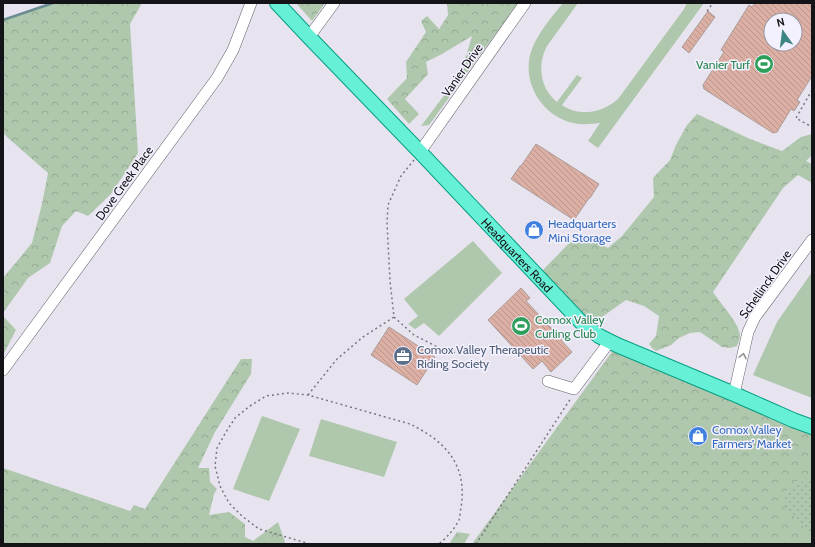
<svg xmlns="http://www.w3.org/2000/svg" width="815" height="547" viewBox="0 0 815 547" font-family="Cabin,sans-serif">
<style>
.forest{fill:url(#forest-crowns)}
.garden{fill:url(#garden-dots)}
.pitch{fill:#afc7ac}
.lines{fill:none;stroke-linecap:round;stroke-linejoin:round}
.stream{stroke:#698d93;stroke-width:2.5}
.building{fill:url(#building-back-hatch);stroke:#ab9c99;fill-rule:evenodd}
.minor-casing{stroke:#615f69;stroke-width:12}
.major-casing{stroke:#079d83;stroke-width:16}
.path{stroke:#78767e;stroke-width:1.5;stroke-dasharray:2 3;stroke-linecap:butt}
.minor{stroke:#fff;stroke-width:11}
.major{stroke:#66f1d7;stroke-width:14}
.oneway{stroke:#959597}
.labels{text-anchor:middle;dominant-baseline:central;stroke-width:3;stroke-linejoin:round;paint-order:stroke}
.leisure-label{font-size:12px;fill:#27864d;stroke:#f4f1fe;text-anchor:end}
.street-label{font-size:12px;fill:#141318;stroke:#f4f1fe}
.shop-label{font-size:12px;fill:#366cbe;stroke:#f4f1fe;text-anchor:start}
.service-label{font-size:12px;fill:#4e5e75;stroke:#f4f1fe;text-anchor:start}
</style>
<defs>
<pattern id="forest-crowns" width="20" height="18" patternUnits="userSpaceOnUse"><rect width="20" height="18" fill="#afc7ac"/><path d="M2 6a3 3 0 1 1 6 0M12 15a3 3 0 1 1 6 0" fill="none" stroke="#96aa93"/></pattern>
<pattern id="garden-dots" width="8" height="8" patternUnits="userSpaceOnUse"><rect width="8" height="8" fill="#afc7ac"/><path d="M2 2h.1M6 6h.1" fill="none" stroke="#96aa93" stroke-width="1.8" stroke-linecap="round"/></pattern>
<pattern id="building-back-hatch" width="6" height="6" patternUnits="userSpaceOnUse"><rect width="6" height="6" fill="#dcafa5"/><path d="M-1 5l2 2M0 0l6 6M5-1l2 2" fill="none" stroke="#bc968d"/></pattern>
</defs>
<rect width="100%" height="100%" fill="#e7e4f0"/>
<!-- forest -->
<g class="forest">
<polygon points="53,3 142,3 130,24 138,153 111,194 88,216 76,211 62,226 50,263 28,278 3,313 3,278 32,243 42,204 48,173 7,137 3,132 3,20"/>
<polygon points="296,3 325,3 312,21"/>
<polygon points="447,3 518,3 429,125 421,126 461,73 472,36 442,54 426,62 428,74 405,99 419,114 409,124 387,99 407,78 406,62 426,32 421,21 427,16 439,29 448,15"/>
<path d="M697,114L750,139L782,151L801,137L812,134V155L806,161L812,164V183L798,175L783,188L713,292C719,301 737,322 739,331C741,337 739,341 737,346L730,348L722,347L700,332L690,333L679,338L671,345L656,351L652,348L649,344L656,336L659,316L644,306L626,300L602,317H587L542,271L577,235L598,242L608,248L622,236L654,197L653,178L670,160L676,145L687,125Z"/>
<polygon points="3,316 16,330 3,355"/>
<polygon points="617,345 812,427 812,544 472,544"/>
<polygon points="241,359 252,359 251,374 215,432 198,468 209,468 210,482 217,489 214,494 209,515 229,512 245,524 245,537 253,541 278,522 285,542 284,544 3,544 3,468 130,511 134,505 145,509"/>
<polygon points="457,532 470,534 464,544 449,544"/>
</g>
<!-- garden -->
<polygon class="garden" points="808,477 812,481 812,534 811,535 784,506 787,489 789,486 793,489 797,480 801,483"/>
<!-- pitch -->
<g class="pitch">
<path d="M563,3H578L547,46C537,65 540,88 557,102L577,75L582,78L562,105C580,117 602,113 618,99L684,9L687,3H704L598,148L588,141L600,123C591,124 582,125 573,123C543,116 523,85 530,55C535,36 551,18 563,3Z"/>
<polygon points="473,241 502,273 439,336 424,323 415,329 408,324 418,316 404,299"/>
<polygon points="812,272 812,398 753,375 777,322"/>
<polygon points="262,416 300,429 269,501 233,489"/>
<polygon points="321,419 397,442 384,477 309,456"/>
</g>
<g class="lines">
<!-- stream -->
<polyline class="stream" points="3,20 53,3"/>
</g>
<!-- building -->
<g class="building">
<path d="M755,3H812V76L797,100L800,102L794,111L791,109L777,132L773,133L704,89L703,85L724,52L721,50L749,5L752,7ZM771,20H795V44H771Z"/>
<polygon points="708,11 715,17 689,53 682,47"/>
<polygon points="536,144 599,184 590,198 589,198 574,220 511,179 520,166 521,166"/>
<polygon points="521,288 530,298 526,301 556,333 557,332 564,338 561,340 572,352 551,372 542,361 533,369 488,320"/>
<polygon points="389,327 435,357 417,385 371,355"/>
</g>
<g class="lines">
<!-- minor casing -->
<g class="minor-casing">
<g id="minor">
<polyline points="309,37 334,3"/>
<polyline points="420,152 525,3"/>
<polyline points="3,370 217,78 233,50 251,3"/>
<polyline points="548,381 574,389 610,341"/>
<polyline points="734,394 748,332 755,317 812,240"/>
</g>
</g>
<!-- major casing -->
<g class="major-casing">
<g id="major">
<path id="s1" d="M277,3L309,37L420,152L581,322L599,336L617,345L734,394L793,420L812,427"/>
</g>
</g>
<!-- path -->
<g class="path">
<polyline points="707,11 713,3"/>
<polyline points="812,90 796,118 812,127"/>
<polyline points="394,317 414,335 447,352 470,354 480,352"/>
<polyline points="308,395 337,359 363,337 394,317 390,281 387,223 388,205 401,176 414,160"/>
<path d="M310,544L259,529L242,516L229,503L220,486L215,466L217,448L226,432L235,418L250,406L266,396L288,393L308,395L410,424C424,431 439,440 449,453C462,470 464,488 461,508C460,512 460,517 459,520C454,530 447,537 439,544"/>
<polyline points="476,544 571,398"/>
</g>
<!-- minor -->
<use href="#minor" class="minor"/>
<!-- major -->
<use href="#major" class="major"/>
</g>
<!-- one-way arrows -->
<defs><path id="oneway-chevron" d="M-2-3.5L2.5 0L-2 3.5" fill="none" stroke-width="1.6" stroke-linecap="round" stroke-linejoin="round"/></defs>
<use class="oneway" href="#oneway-chevron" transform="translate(743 356) rotate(-78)"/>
<!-- icons -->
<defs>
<g id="stadium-disc" transform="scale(1)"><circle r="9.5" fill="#2e9e5b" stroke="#f4f1fe"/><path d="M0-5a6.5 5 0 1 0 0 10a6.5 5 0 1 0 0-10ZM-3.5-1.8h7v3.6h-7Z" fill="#fff"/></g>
<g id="shop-disc" transform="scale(1)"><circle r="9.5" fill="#3f7fe0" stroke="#f4f1fe"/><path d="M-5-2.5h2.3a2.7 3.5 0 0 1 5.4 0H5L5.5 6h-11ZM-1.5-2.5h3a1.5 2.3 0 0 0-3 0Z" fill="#fff"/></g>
<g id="office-disc" transform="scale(1)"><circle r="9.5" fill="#5c6f8a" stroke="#f4f1fe"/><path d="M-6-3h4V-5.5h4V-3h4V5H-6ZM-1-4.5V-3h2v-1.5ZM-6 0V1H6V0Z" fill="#fff"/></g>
</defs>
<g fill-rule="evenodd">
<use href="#stadium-disc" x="764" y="64"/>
<use href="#shop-disc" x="534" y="230"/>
<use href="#stadium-disc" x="521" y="326"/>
<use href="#office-disc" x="403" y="356"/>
<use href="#shop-disc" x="698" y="436"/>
</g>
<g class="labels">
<!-- leisure labels -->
<g class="leisure-label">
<text x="750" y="64">Vanier Turf</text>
<text x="535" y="319" text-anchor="start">Comox Valley<tspan x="535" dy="14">Curling Club</tspan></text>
</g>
<!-- street labels -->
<g class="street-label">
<text transform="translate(462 70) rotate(-55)">Vanier Drive</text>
<text transform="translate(124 183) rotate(-54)">Dove Creek Place</text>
<text stroke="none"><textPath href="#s1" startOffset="348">Headquarters Road</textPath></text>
<text transform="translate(765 284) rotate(-55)">Schellinck Drive</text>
</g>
<!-- shop labels -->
<g class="shop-label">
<text x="548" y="223">Headquarters<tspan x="548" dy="14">Mini Storage</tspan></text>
<text x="712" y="429">Comox Valley<tspan x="712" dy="14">Farmers’ Market</tspan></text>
</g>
<!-- service labels -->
<g class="service-label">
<text x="417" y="349">Comox Valley Therapeutic<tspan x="417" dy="14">Riding Society</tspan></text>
</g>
</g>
<!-- border -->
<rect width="815" height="547" fill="none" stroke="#141318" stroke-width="8"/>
<!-- north arrow -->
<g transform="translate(783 32) rotate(346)"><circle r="19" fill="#f4f1fe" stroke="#9a98a2"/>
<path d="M0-3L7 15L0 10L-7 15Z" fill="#3d8582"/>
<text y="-6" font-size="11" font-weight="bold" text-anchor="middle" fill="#141318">N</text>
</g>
</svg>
